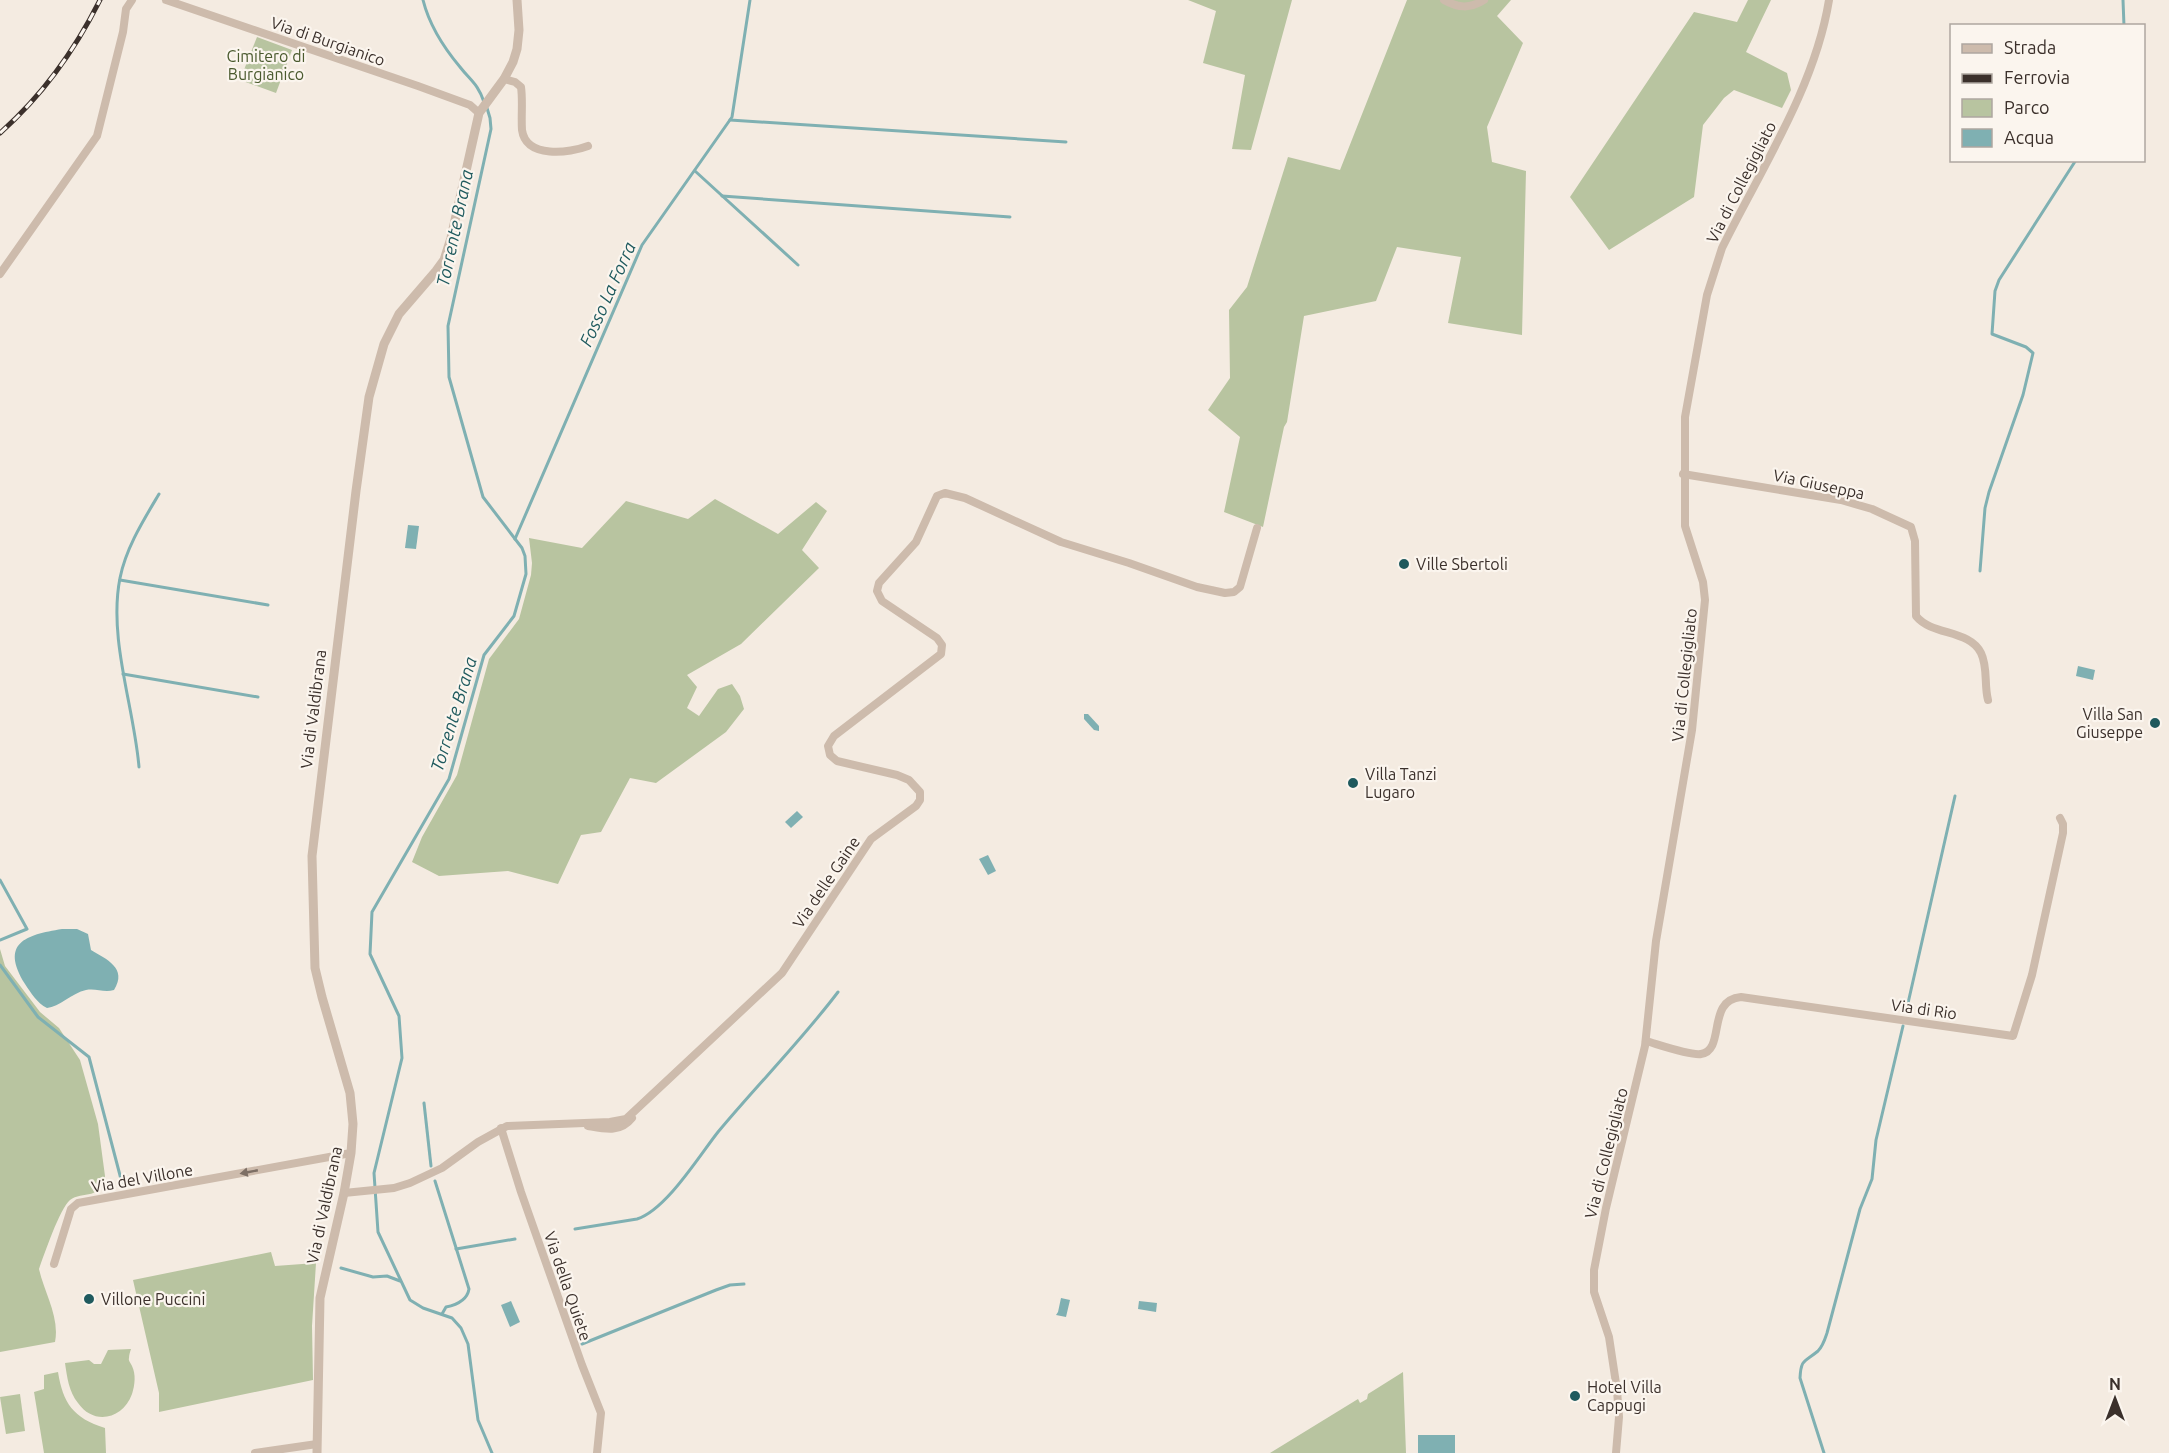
<svg xmlns="http://www.w3.org/2000/svg" width="2169" height="1453" viewBox="0 0 2169 1453" font-family="Ubuntu,sans-serif">
<style>
.green{fill:#b8c4a0}
.water{fill:#7fb0b2}
.lines{fill:none;stroke-linecap:round;stroke-linejoin:round}
.stream{stroke:#7fb0b2;stroke-width:3}
.minor{stroke:#cdbbac;stroke-width:8}
.tertiary{stroke:#cdbbac;stroke-width:9}
.rail-casing{stroke:#3b302b;stroke-width:5}
.rail{stroke:#fbf5ee;stroke-width:3;stroke-dasharray:9;stroke-linecap:butt}
.oneway{fill:#7d6f65}
.poi-dot{fill:#1f5a5e;stroke:#fbf5ee;stroke-width:2}
.labels{text-anchor:middle;dominant-baseline:central;stroke-width:4.5;stroke-linejoin:round;paint-order:stroke}
.street-label{font-size:16px;fill:#3b302b;stroke:#fbf5ee}
.park-label{font-size:16px;fill:#4a5a2e;stroke:#fbf5ee}
.poi-label{font-size:16px;fill:#3b302b;stroke:#fbf5ee;text-anchor:start}
.water-label{font-size:18px;font-style:italic;fill:#1f5a5e;stroke:#fbf5ee}
</style>
<rect width="100%" height="100%" fill="#f4ebe1"/>
<!-- green -->
<g class="green">
<polygon points="1188,0 1292,0 1251,150 1232,149 1245,75 1203,63 1216,11"/>
<polygon points="1407,0 1511,0 1497,16 1523,43 1487,127 1492,162 1526,171 1522,335 1448,323 1461,257 1397,247 1376,301 1304,316 1287,422 1284,427 1263,527 1224,512 1240,437 1208,410 1230,378 1229,310 1247,287 1288,157 1340,170"/>
<polygon points="1748,0 1771,0 1746,52 1787,73 1791,90 1782,108 1734,90 1724,98 1703,125 1694,197 1609,250 1570,197 1694,12 1737,22"/>
<polygon points="257,37 292,50 276,93 240,80"/>
<polygon points="715,499 778,534 816,502 827,511 802,550 819,568 741,644 687,675 697,687 687,708 699,716 718,689 732,684 740,696 744,709 726,732 656,783 630,778 601,832 581,835 558,884 508,871 439,876 412,862 422,837 457,775 489,659 519,619 531,575 532,563 529,538 582,548 626,501 688,519"/>
<path d="M0,949L5,966L40,1012L59,1028L80,1060L98,1124L105,1176C103,1200 82,1191 70,1200C60,1208 44,1255 39,1269C44,1292 60,1317 55,1342L0,1352Z"/>
<polygon points="271,1252 275,1266 316,1263 312,1326 313,1380 159,1412 159,1393 133,1280"/>
<path d="M131,1349C130,1352 129,1355 129,1358C128,1361 131,1363 132,1366C136,1374 135,1385 132,1394C123,1419 94,1426 78,1403C69,1392 67,1377 65,1363L89,1360L94,1364H101L108,1350Z"/>
<path d="M58,1372C63,1403 73,1418 105,1428L106,1453H44L34,1392L44,1389V1375Z"/>
<polygon points="1403,1372 1406,1453 1270,1453 1358,1399 1360,1403 1367,1399 1368,1394"/>
<polygon points="20,1394 25,1431 6,1434 0,1397"/>
</g>
<!-- water -->
<g class="water">
<polygon points="408,525 419,526 416,549 405,548"/>
<polygon points="2078,666 2095,670 2093,680 2076,676"/>
<polygon points="1084,714 1088,714 1099,726 1099,731 1094,730 1084,719"/>
<polygon points="797,811 803,817 791,828 785,822"/>
<polygon points="988,855 996,871 988,875 979,859"/>
<path d="M62,929H77L88,934L91,950C106,959 128,968 114,990C104,993 96,988 86,990C72,993 59,1007 47,1008C37,1003 31,993 25,984C0,943 25,935 62,929Z"/>
<polygon points="1061,1298 1070,1300 1066,1317 1056,1315 1058,1312"/>
<polygon points="511,1301 520,1322 510,1327 501,1305"/>
<polygon points="1139,1301 1157,1303 1156,1312 1138,1309"/>
<rect x="1418" y="1435" width="37" height="18"/>
</g>
<g class="lines">
<!-- stream -->
<g class="stream">
<path d="M423,0C429,24 444,48 460,67C471,81 478,84 484,102"/>
<polyline points="2123,0 2124,26"/>
<polyline points="487,108 490,118 491,129 448,326 449,377 483,497 522,548 525,556 526,574 514,616 484,655 449,779 372,912 370,954 399,1016 402,1058 374,1173 378,1232 410,1300 423,1308 452,1318 461,1328 468,1344 478,1420 492,1453"/>
<polyline points="730,120 1066,142"/>
<polyline points="695,171 798,265"/>
<polyline points="722,196 1010,217"/>
<polyline points="515,539 642,245 732,117 750,0"/>
<polyline points="1980,571 1985,508 1989,492 2023,395 2033,353 2026,347 1992,334 1995,291 1999,280 2076,160"/>
<polyline points="120,580 268,605"/>
<polyline points="123,674 258,697"/>
<path d="M139,767C134,707 108,638 120,578C126,548 143,521 159,494"/>
<polyline points="0,880 27,929 0,940"/>
<polyline points="0,965 38,1017 89,1057 122,1183"/>
<polyline points="1906,1012 1955,796"/>
<polyline points="424,1103 431,1166"/>
<path d="M435,1181L469,1289C467,1301 456,1305 446,1307L442,1314"/>
<path d="M575,1229L637,1219C666,1210 699,1156 718,1132C757,1085 801,1041 838,992"/>
<polyline points="456,1249 515,1239"/>
<polyline points="341,1268 373,1277 387,1276 400,1281"/>
<polyline points="582,1344 716,1290 730,1285 744,1284"/>
<path d="M1824,1453L1800,1378C1801,1358 1805,1362 1818,1351C1823,1346 1825,1339 1827,1333L1860,1209L1872,1179L1876,1140L1903,1026"/>
</g>
<!-- minor -->
<g class="minor">
<polyline points="166,0 418,86 470,105 479,113"/>
<path d="M1444,0C1458,8 1470,9 1484,0"/>
<path d="M504,79L515,82L521,87C523,101 521,116 522,130C526,159 570,153 588,146"/>
<polyline points="0,274 97,136 123,32 126,9 132,0"/>
<path d="M1683,474L1841,500L1872,509L1911,527L1915,541L1916,616C1932,636 1969,629 1981,653C1988,667 1984,685 1988,700"/>
<path d="M1646,1041C1657,1044 1691,1056 1701,1054C1726,1050 1706,1000 1741,997L2013,1036L2032,975L2063,833V824L2060,818"/>
<path d="M588,1126C605,1129 620,1133 632,1118"/>
<polyline points="501,1128 521,1192 582,1365 601,1413 597,1453"/>
<polyline points="344,1193 394,1188 410,1183 442,1168 478,1142 507,1126 610,1122 626,1119 782,973 871,839 916,806 920,800 920,792 909,780 897,775 837,761 830,755 828,746 834,736 941,654 942,645 937,638 882,601 877,591 879,583 916,542 937,496 945,493 965,498 1061,542 1129,563 1197,587 1225,593 1234,592 1240,587 1257,528"/>
<polyline points="54,1264 71,1209 78,1203 351,1153"/>
<polyline points="255,1453 317,1444"/>
<path d="M1616,1453L1619,1417L1617,1390L1609,1337L1594,1292V1270L1606,1208L1645,1046L1656,941L1692,730L1705,600L1703,582L1685,526V417L1707,295L1722,248C1761,169 1815,87 1829,0"/>
</g>
<!-- tertiary -->
<polyline class="tertiary" points="317,1453 320,1298 344,1193 351,1153 353,1124 350,1093 322,997 315,968 312,856 356,491 369,397 384,344 399,314 436,271 444,260 451,238 479,113 504,79 513,62 517,49 519,30 517,0"/>
<!-- rail casing -->
<g class="rail-casing">
<path id="rail" d="M0,133C42,96 75,50 100,0"/>
</g>
<!-- rail -->
<use href="#rail" class="rail"/>
</g>
<!-- one-way arrows -->
<defs><path id="oneway-solid" d="M-6-.8H1V-3.2L6.5 0L1 3.2V.8H-6Z" transform="scale(1.5)"/></defs>
<use class="oneway" href="#oneway-solid" transform="translate(249 1172) rotate(169)"/>
<!-- markers -->
<g class="poi-dot">
<circle cx="1404" cy="564" r="6"/>
<circle cx="2155" cy="723" r="6"/>
<circle cx="1353" cy="783" r="6"/>
<circle cx="89" cy="1299" r="6"/>
<circle cx="1575" cy="1396" r="6"/>
</g>
<g class="labels">
<!-- street labels -->
<g class="street-label">
<text transform="translate(328 41) rotate(19)">Via di Burgianico</text>
<text transform="translate(1741 182) rotate(-63)">Via di Collegigliato</text>
<text transform="translate(1819 484) rotate(12)">Via Giuseppa</text>
<text transform="translate(1684 675) rotate(-84)">Via di Collegigliato</text>
<text transform="translate(313 709) rotate(-83)">Via di Valdibrana</text>
<text transform="translate(826 882) rotate(-56)">Via delle Gaine</text>
<text transform="translate(1924 1009) rotate(8)">Via di Rio</text>
<text transform="translate(1606 1153) rotate(-76)">Via di Collegigliato</text>
<text transform="translate(142 1178) rotate(-10)">Via del Villone</text>
<text transform="translate(324 1205) rotate(-78)">Via di Valdibrana</text>
<text transform="translate(568 1286) rotate(71)">Via della Quiete</text>
</g>
<!-- park labels -->
<g class="park-label">
<text x="266" y="56">Cimitero di<tspan x="266" dy="18">Burgianico</tspan></text>
</g>
<!-- poi labels -->
<g class="poi-label">
<text x="1416" y="564">Ville Sbertoli</text>
<text x="2143" y="714" text-anchor="end">Villa San<tspan x="2143" dy="18">Giuseppe</tspan></text>
<text x="1365" y="774">Villa Tanzi<tspan x="1365" dy="18">Lugaro</tspan></text>
<text x="101" y="1299">Villone Puccini</text>
<text x="1587" y="1387">Hotel Villa<tspan x="1587" dy="18">Cappugi</tspan></text>
</g>
<!-- water labels -->
<g class="water-label">
<text transform="translate(454 228) rotate(-78)">Torrente Brana</text>
<text transform="translate(607 294) rotate(-66)">Fosso La Forra</text>
<text transform="translate(453 714) rotate(-73)">Torrente Brana</text>
</g>
</g>
<!-- legend -->
<rect x="1950" y="24" width="195" height="138" fill="#fbf5ee" stroke="#aea6a0" stroke-width="1.5"/>
<rect x="1962" y="44" width="30" height="9" fill="#cdbbac" stroke="#aea6a0" stroke-width="1.5"/>
<text x="2004" y="54" font-size="18" fill="#3b302b">Strada</text>
<rect x="1962" y="74" width="30" height="9" fill="#3b302b" stroke="#aea6a0" stroke-width="1.5"/>
<text x="2004" y="84" font-size="18" fill="#3b302b">Ferrovia</text>
<rect x="1962" y="99" width="30" height="18" fill="#b8c4a0" stroke="#aea6a0" stroke-width="1.5"/>
<text x="2004" y="114" font-size="18" fill="#3b302b">Parco</text>
<rect x="1962" y="129" width="30" height="18" fill="#7fb0b2" stroke="#aea6a0" stroke-width="1.5"/>
<text x="2004" y="144" font-size="18" fill="#3b302b">Acqua</text>
<!-- north arrow -->
<g transform="translate(2115 1399)" stroke="#fbf5ee" stroke-width="4.5" paint-order="stroke">
<path d="M0-4.5L10 22L0 15L-10 22Z" fill="#3b302b"/>
<text y="-9" font-size="16" font-weight="bold" text-anchor="middle" fill="#3b302b">N</text>
</g>
</svg>
